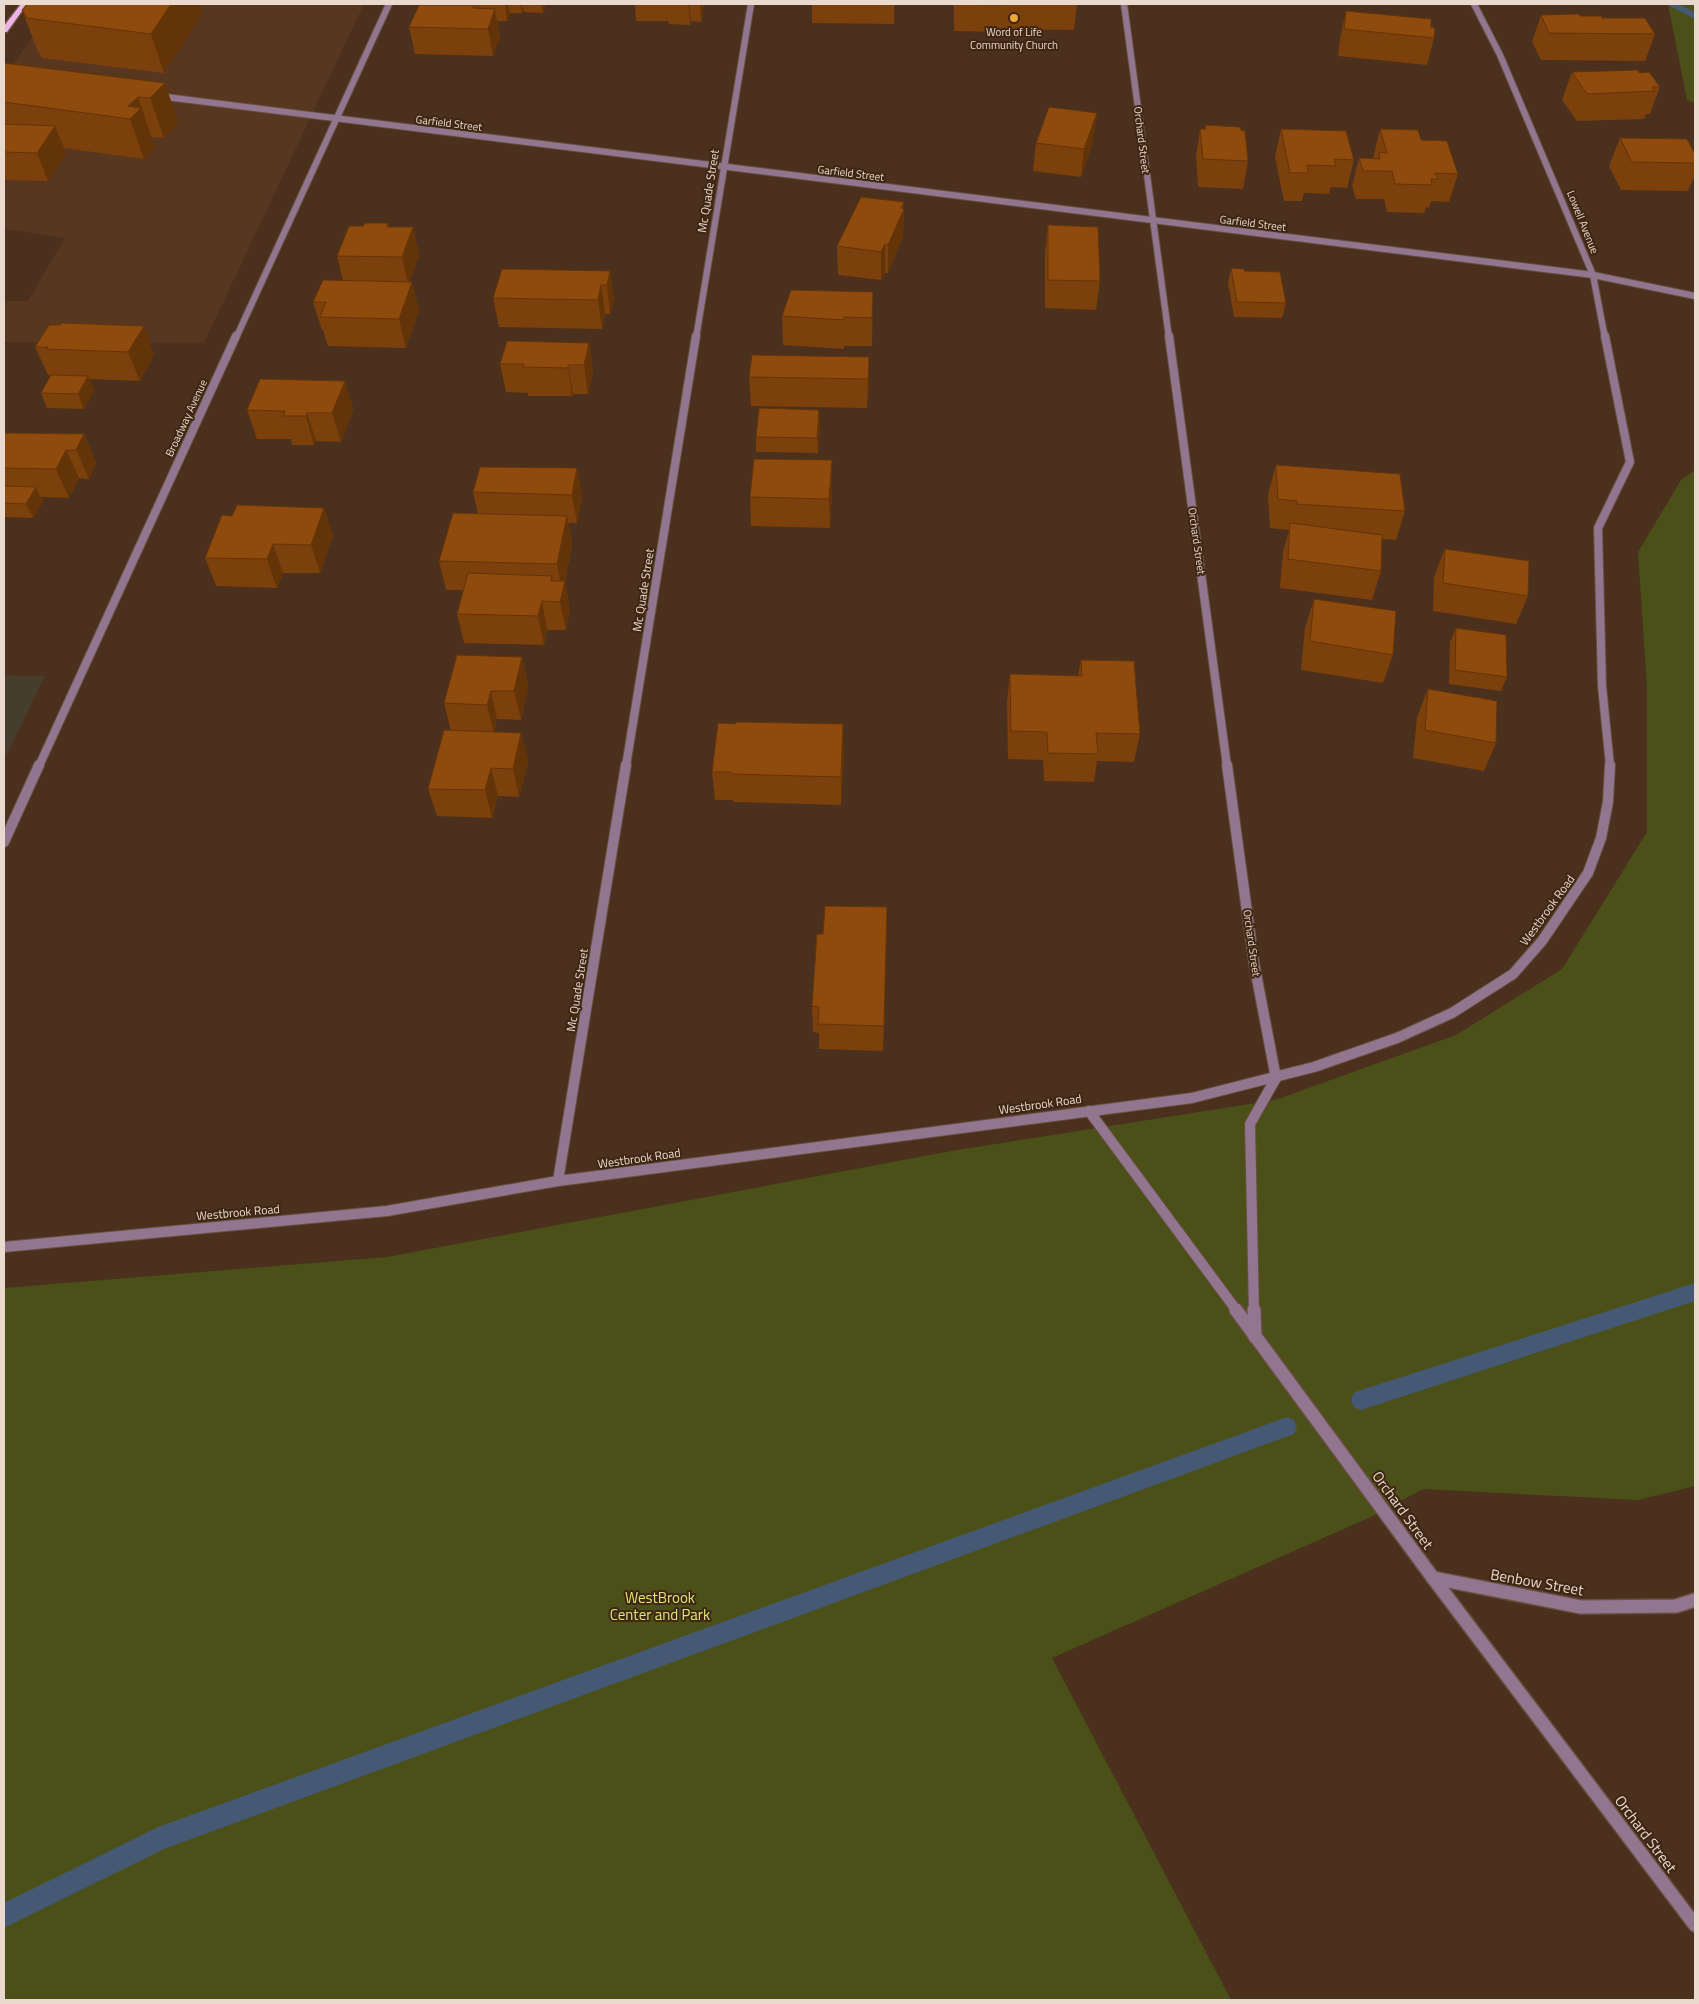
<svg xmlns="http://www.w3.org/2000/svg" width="1699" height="2004" viewBox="0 0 1699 2004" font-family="'Titillium Web',sans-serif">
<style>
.built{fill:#583720}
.industrial{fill:#473d2c}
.green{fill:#4a5018}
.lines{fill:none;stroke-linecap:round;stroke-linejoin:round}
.stream{fill:#465974;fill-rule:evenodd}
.minor-far3-casing{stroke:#674e3d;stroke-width:8}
.minor-far2-casing{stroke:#674e3d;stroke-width:10}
.minor-far1-casing{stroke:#674e3d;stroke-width:12}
.minor-casing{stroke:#674e3d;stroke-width:16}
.tertiary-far2-casing{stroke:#674e3d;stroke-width:8}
.tertiary-far1-casing{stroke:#674e3d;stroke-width:10}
.tertiary-casing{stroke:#674e3d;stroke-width:12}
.primary-casing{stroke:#674e3d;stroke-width:3}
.minor-far3{stroke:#92758f;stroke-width:6}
.minor-far2{stroke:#92758f;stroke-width:8}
.minor-far1{stroke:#92758f;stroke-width:10}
.minor{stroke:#92758f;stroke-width:13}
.tertiary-far2{stroke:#92758f;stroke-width:6}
.tertiary-far1{stroke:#92758f;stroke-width:8}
.tertiary{stroke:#92758f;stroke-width:10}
.primary{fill:#edb3e8;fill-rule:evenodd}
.wall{fill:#7b400b}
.shaded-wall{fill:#643409}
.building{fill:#8f4b0d;stroke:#643409}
.poi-dot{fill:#eda83b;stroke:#3f2613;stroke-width:2}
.labels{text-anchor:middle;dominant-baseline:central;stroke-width:4;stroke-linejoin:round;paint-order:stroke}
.far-poi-label{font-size:11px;fill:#ead9ce;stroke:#3f2613}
.far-street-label{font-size:11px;fill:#ead9ce;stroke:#3f2613}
.street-label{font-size:12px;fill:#ead9ce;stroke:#3f2613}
.near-street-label{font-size:15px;fill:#ead9ce;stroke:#3f2613}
.near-park-label{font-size:15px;fill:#dbea74;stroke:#3f2613}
</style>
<rect width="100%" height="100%" fill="#4a301d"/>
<!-- built -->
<polygon class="built" points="56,4 364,4 204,343 4,342 4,301 28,301 65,238 4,229 4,76"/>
<!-- industrial -->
<polygon class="industrial" points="4,675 45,676 4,760"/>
<!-- green -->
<g class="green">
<polygon points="1668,4 1695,4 1695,103 1687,100"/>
<polygon points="1695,470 1695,1486 1638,1500 1423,1489 1373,1516 1052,1658 1231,2000 4,2000 4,1288 387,1257 951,1151 1275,1100 1456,1035 1562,969 1647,832 1647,688 1638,552 1681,480"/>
</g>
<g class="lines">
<!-- stream -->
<g class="stream">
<polygon points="1666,4 1678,4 1695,12 1695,19"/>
<polygon points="1695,1283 1695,1301 1361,1410 1354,1407 1351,1400 1354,1393 1361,1390"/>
<polygon points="1287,1417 1294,1420 1297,1427 1294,1434 164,1849 4,1928 4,1903 158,1827"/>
</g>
<!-- minor-far3 casing -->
<g class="minor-far3-casing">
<g id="minor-far3">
<polyline points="1124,4 1169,338"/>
<polyline points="1474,4 1500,55 1593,275 1605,338"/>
<polyline points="158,96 1593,275 1695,296"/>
<polyline points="696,338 751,4"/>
</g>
</g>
<!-- minor-far2 casing -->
<g class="minor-far2-casing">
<g id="minor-far2">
<polyline points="1169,336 1227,766"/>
<polyline points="1605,336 1630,462 1598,528 1602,686 1610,766"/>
<polyline points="626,766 696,336"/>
</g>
</g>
<!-- minor-far1 casing -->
<g class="minor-far1-casing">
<g id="minor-far1">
<polyline points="1227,765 1254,963 1276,1078 1250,1124 1254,1311"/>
<polyline points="1089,1111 1237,1311"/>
<polyline points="558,1181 626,765"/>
<polyline points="4,1247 387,1211 558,1181 1192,1098 1314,1067 1397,1038 1452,1013 1513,974 1542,941 1588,873 1601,838 1608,802 1610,765"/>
</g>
</g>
<!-- minor casing -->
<g class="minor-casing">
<g id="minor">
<polyline points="1236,1310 1433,1578 1695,1925"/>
<polyline points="1254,1310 1255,1337"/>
<polyline points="1433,1578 1581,1607 1676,1606 1695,1600"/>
</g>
</g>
<!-- tertiary-far2 casing -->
<g class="tertiary-far2-casing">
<polyline id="tertiary-far2" points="236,338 389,4"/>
</g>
<!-- tertiary-far1 casing -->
<g class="tertiary-far1-casing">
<polyline id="tertiary-far1" points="39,766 236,336"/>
</g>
<!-- tertiary casing -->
<g class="tertiary-casing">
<polyline id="tertiary" points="4,842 39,765"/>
</g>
<!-- primary casing -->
<g class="primary-casing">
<polygon id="primary" points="21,4 27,4 7,32 4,32 4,26"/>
</g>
<!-- minor-far3 -->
<use href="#minor-far3" class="minor-far3"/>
<!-- minor-far2 -->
<use href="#minor-far2" class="minor-far2"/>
<!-- minor-far1 -->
<use href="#minor-far1" class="minor-far1"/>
<!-- minor -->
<use href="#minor" class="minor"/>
<!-- tertiary-far2 -->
<use href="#tertiary-far2" class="tertiary-far2"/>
<!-- tertiary-far1 -->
<use href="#tertiary-far1" class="tertiary-far1"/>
<!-- tertiary -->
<use href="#tertiary" class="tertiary"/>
<!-- primary -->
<use href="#primary" class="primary"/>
</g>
<!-- wall -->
<g class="wall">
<polygon points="428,4 546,4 543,13 524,12 523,9 522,13 510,13 507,21 497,21 500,36 493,56 415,54 409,27 428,5"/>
<polygon points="635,4 704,4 701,22 691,21 690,25 669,24 668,21 636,21"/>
<polygon points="812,4 894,4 894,24 812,23"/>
<polygon points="954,4 1077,4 1074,30 1001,29 1000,32 954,31"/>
<polygon points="22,10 202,13 164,73 42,58 37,49"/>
<polygon points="1346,11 1431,27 1434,38 1427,65 1338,56 1340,38"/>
<polygon points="1541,15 1580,16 1602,18 1655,34 1645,61 1541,60 1532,42"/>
<polygon points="4,63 165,83 178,123 164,138 151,137 155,148 144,159 64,148 66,153 48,181 4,180"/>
<polygon points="1572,72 1639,73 1660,87 1650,114 1646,114 1644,119 1577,121 1562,100"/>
<polygon points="1205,125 1248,161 1243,189 1198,187 1196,157 1200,129 1205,129"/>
<polygon points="1281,129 1354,160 1347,188 1331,187 1329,194 1304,193 1302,201 1284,201 1275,157"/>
<polygon points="1380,129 1421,140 1458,174 1449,202 1431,201 1429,208 1426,207 1424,213 1387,212 1384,199 1356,199 1352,186 1359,158 1373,158"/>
<polygon points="1620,138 1695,154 1695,174 1688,191 1621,190 1609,166"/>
<polygon points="1093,141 1081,177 1033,171 1036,143"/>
<polygon points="904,202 903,237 888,273 885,273 881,280 838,275 837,246"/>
<polygon points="388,223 389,227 413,227 419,256 409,282 419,310 406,348 328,346 323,330 322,330 313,302 343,281 337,256 363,226"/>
<polygon points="1048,225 1100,281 1096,310 1045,308 1045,253"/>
<polygon points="1231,268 1244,271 1286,303 1282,318 1234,317 1228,283"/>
<polygon points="610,271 614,300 610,314 605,314 602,329 499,327 493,298"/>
<polygon points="873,292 872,346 844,346 844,349 783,345 782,316"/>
<polygon points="49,325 154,354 140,381 89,379 94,390 84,409 47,408 41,393 51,375 48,375 35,347"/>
<polygon points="589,343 593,371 588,394 573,394 572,396 528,396 528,393 506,392 500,364"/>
<polygon points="869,357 869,386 867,408 751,406 749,377"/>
<polygon points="345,381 353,410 341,442 316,441 314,445 292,445 291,439 257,439 247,410"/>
<polygon points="820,424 818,453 756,452 756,437"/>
<polygon points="4,433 84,434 96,463 89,479 79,478 69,498 41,497 43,502 33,518 4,517"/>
<polygon points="1276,465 1405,511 1396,540 1382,539 1381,571 1372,600 1280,588 1283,552 1289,530 1270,528 1268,494"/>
<polygon points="577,468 582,497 577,523 568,523 572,544 565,581 570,610 566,630 547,630 544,645 464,643 457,614 464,590 446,590 439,561 478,514 473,492"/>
<polygon points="832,489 830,528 751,526 750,497"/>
<polygon points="324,508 333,536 320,573 283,573 277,588 216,586 205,558 232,516"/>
<polygon points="1445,549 1528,596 1516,624 1433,611 1434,577"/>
<polygon points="1314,599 1393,655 1383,683 1301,670 1305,628"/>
<polygon points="1456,628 1507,677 1501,691 1449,684 1450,642"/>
<polygon points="522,657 528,686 521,720 497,719 494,732 521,733 528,761 519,797 498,796 492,818 437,816 428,789 451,731 444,703"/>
<polygon points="1081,660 1140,734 1134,762 1097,761 1094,782 1044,781 1043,760 1008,759 1007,702 1010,674 1078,676"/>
<polygon points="1428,689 1496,743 1484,771 1413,758 1417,717"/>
<polygon points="844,752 841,805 733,802 733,800 715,800 712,772"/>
<polygon points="817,934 884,1026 883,1051 819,1049 819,1033 813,1032 812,1006"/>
</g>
<!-- shaded-wall -->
<g class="shaded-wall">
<polygon points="171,4 199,4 202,13 164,73 151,34"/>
<polygon points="505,4 508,4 510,13 507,21"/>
<polygon points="520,4 522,4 523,9 522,13"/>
<polygon points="541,4 546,4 543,13"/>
<polygon points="688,4 689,4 691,21 690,25"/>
<polygon points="700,4 704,4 701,22"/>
<polygon points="495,9 500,36 493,56 488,29"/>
<polygon points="165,83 178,123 164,138 150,98"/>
<polygon points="138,97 155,148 144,159 130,119 128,106"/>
<polygon points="1097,113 1093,141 1081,177 1084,149"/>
<polygon points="55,126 66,153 48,181 37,153"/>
<polygon points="904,202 903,237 888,273 888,245"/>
<polygon points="413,227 419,256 408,285 402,257"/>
<polygon points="885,244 885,273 881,280 881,252"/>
<polygon points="610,271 614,300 610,314 607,285"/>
<polygon points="412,282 419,310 406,348 399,319"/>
<polygon points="601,285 605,314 602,329 598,300"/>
<polygon points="144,326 154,354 140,381 128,352"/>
<polygon points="589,343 593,371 588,394 584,365"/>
<polygon points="869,357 869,386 867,408 868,379"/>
<polygon points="568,365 573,394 572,396 568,368"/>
<polygon points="88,376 94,390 84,409 78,394"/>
<polygon points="345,381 353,410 341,442 332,413"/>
<polygon points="819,410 820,424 818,453 817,438"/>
<polygon points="307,413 316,441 314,445 306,416"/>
<polygon points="84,434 96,463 89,479 76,450"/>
<polygon points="66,450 79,478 69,498 56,469"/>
<polygon points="832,460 832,489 830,528 829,499"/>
<polygon points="577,468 582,497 577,523 572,495"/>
<polygon points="36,487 43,502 33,518 26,504"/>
<polygon points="324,508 333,536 320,573 311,545"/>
<polygon points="567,516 572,544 562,592 557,564"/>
<polygon points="273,544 283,573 277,588 267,559"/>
<polygon points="565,581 570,610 566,630 560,602"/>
<polygon points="542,601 547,630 544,645 538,616"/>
<polygon points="522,657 528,686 521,720 514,691"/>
<polygon points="491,691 497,719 494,733 487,705"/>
<polygon points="843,724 844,752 841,805 841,777"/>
<polygon points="521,733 528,761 519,797 513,769"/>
<polygon points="491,768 498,796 492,818 485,790"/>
</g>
<!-- building -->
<g class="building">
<polygon points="27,4 171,4 151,34 27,18 22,10"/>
<polygon points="955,4 1002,4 1002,5"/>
<polygon points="419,5 474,5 473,8 495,9 488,29 409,27"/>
<polygon points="1346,11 1431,19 1431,27 1435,28 1434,38 1344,29"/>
<polygon points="1579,14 1580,16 1601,16 1602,18 1645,18 1655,34 1549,33 1541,15"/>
<polygon points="4,63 165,83 150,98 138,97 128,106 141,108 130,119 4,102"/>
<polygon points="1638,70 1639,73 1649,72 1660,87 1652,87 1655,91 1587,94 1572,72"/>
<polygon points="1049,107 1097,113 1084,149 1036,143"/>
<polygon points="4,124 55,126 37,153 4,152"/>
<polygon points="1205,125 1240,127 1241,130 1245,131 1248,161 1203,159 1200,129 1206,129"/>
<polygon points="1281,129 1346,131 1354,160 1334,159 1336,166 1307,165 1308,173 1290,173"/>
<polygon points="1380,129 1418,130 1421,140 1447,141 1458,174 1435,173 1438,179 1431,179 1432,185 1395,184 1392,171 1363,171 1359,158 1380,159 1379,152 1387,153"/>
<polygon points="1620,138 1687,139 1695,154 1695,163 1632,162"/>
<polygon points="861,197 904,202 901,208 904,209 888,245 885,244 881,252 837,246"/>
<polygon points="365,223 388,223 387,227 413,227 402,257 337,256 349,226 363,226"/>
<polygon points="1048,225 1098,227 1100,281 1048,280"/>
<polygon points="1231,268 1244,269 1244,271 1280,272 1286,303 1237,302"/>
<polygon points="502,269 610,271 607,285 601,285 598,300 493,298"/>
<polygon points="323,280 412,282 399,319 320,317 326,302 313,302"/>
<polygon points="791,290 873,292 872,318 844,317 844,320 782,316"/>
<polygon points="61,323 144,326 128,352 46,349 48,347 35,347 49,325 60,325"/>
<polygon points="507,341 589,343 584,365 568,365 568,368 523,367 524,364 500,364"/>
<polygon points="752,355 869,357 868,379 749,377"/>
<polygon points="51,375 88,376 78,394 41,393"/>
<polygon points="260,379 345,381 332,413 307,413 306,416 283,416 285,411 247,410"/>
<polygon points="759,408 819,410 817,438 756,437"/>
<polygon points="4,433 84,434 76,450 66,450 56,469 4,468"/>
<polygon points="754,459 832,460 829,499 750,497"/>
<polygon points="1276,465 1400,474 1405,511 1297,504 1297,501 1278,499"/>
<polygon points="480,467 577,468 572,495 473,492"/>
<polygon points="4,486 36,487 26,504 4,503"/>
<polygon points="237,505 324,508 311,545 273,544 267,559 205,558 222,515 232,516"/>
<polygon points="453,513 567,516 557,564 439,561"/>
<polygon points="1290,523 1382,535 1381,571 1288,559"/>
<polygon points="1445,549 1529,561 1528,596 1443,583"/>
<polygon points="468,573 552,576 551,581 565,581 560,602 542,601 538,616 457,614"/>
<polygon points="1314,599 1396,611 1393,655 1310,641"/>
<polygon points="1456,628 1506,635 1507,677 1455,670"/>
<polygon points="457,655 522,657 514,691 491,691 487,705 444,703"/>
<polygon points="1081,660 1134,661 1140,734 1096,733 1098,754 1048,753 1047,732 1011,731 1010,674 1082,676"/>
<polygon points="1428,689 1497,701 1496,743 1425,730"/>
<polygon points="736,722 843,724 841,777 731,774 731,772 712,772 718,723 736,724"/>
<polygon points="444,730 521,733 513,769 491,768 485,790 428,789"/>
<polygon points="825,906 887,907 884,1026 818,1024 819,1007 812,1006 817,934 823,934"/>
</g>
<!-- markers -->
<circle class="poi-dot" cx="1014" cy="18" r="5"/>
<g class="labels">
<!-- far-poi labels -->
<g class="far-poi-label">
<text x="1014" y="32">Word of Life<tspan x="1014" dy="13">Community Church</tspan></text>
</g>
<!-- far-street labels -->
<g class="far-street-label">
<text transform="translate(449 123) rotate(7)">Garfield Street</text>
<text transform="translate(1142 140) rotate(83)">Orchard Street</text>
<text transform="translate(851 173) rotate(7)">Garfield Street</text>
<text transform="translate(1583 222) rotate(68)">Lowell Avenue</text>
<text transform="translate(1253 223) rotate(7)">Garfield Street</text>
<text transform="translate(186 418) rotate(-65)">Broadway Avenue</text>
<text transform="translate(1197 541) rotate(82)">Orchard Street</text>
<text transform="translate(1252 943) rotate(82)">Orchard Street</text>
</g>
<!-- street labels -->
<g class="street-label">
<text transform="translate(708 191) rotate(-81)">Mc Quade Street</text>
<text transform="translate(643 590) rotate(-81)">Mc Quade Street</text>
<text transform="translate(1547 910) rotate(-54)">Westbrook Road</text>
<text transform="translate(577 990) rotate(-81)">Mc Quade Street</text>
<text transform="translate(1040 1104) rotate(-8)">Westbrook Road</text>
<text transform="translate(639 1158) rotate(-8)">Westbrook Road</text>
<text transform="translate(238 1212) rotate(-5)">Westbrook Road</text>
</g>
<!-- near-street labels -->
<g class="near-street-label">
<text transform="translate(1403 1510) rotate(54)">Orchard Street</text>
<text transform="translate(1537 1582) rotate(10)">Benbow Street</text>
<text transform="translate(1646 1834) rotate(53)">Orchard Street</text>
</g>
<!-- near-park labels -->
<g class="near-park-label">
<text x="660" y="1597">WestBrook<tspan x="660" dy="17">Center and Park</tspan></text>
</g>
</g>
<!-- border -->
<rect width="1699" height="2004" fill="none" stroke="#ead9ce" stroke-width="10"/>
</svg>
